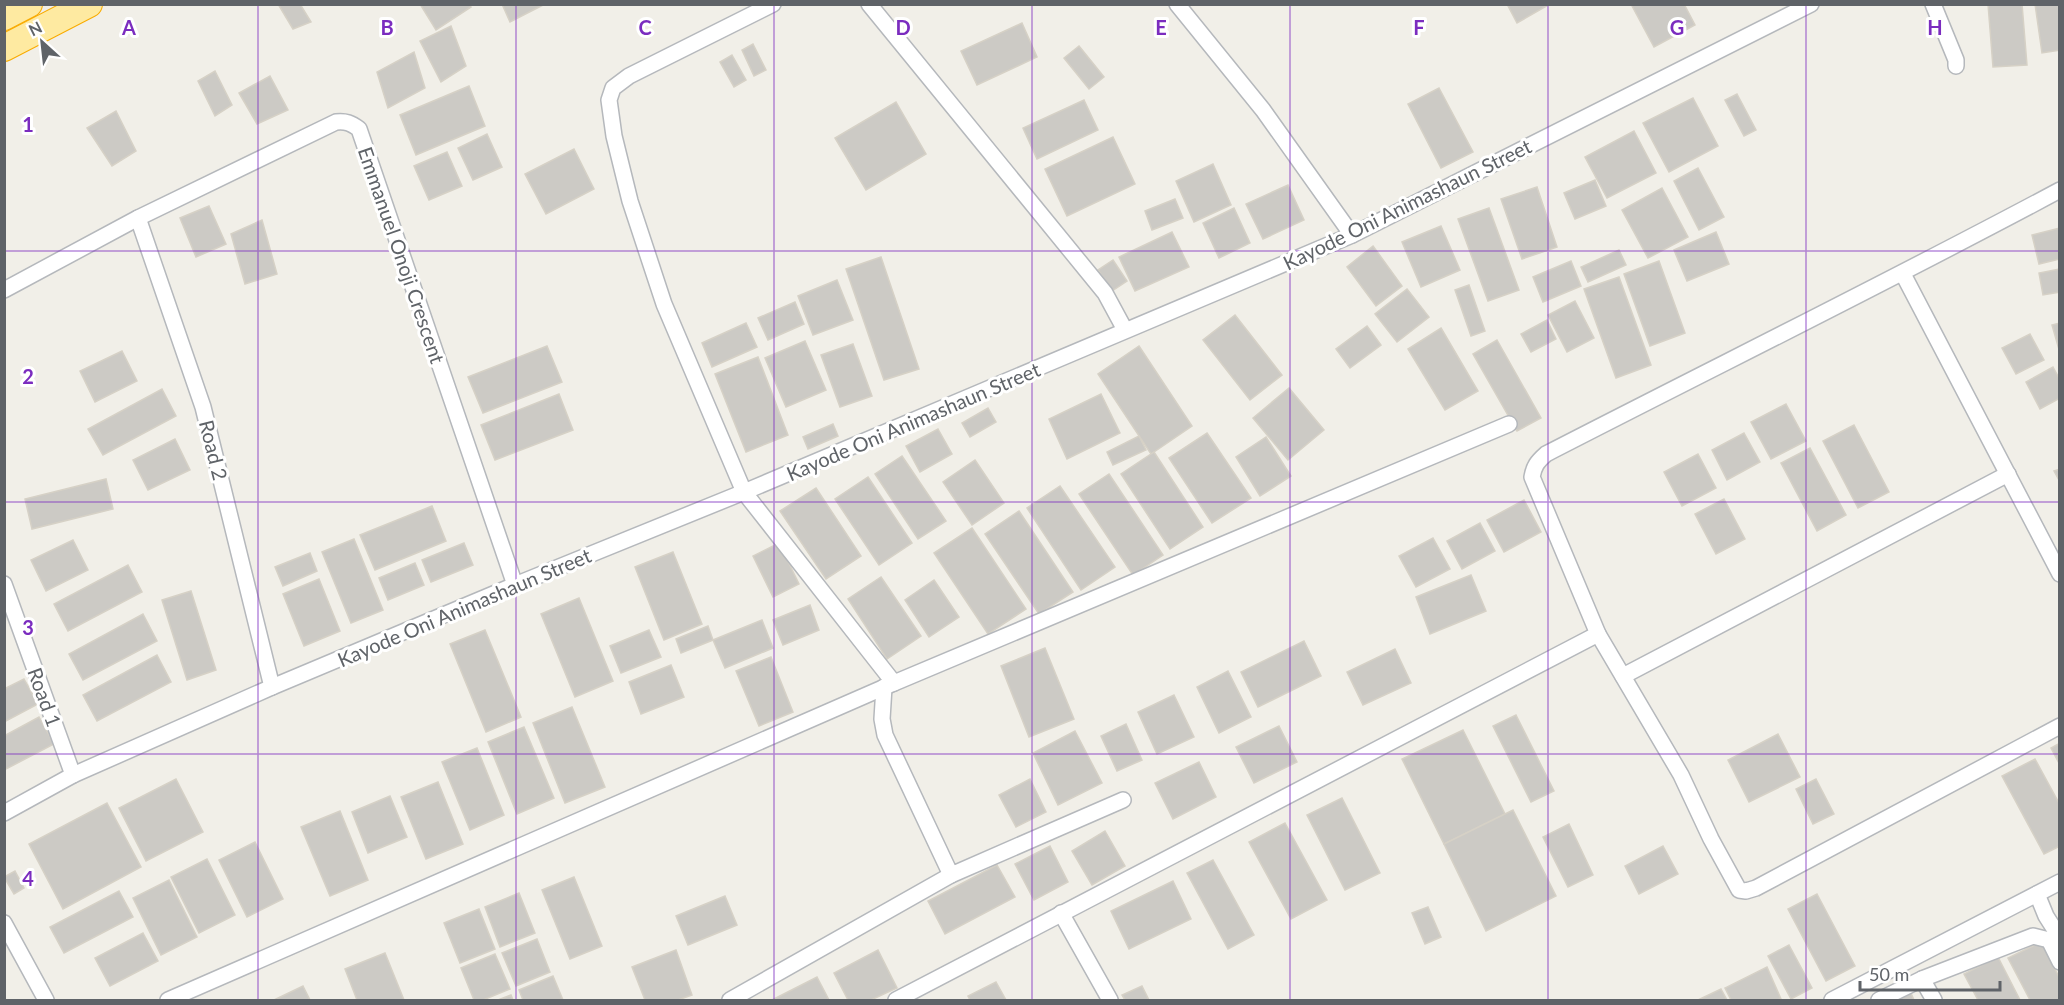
<svg xmlns="http://www.w3.org/2000/svg" width="2064" height="1005" viewBox="0 0 2064 1005" font-family="Lato,sans-serif">
<style>
.building{fill:#cccac5;stroke:#d6d1c6;stroke-width:1.5}
.lines{fill:none;stroke-linecap:round;stroke-linejoin:round}
.minor-casing{stroke:#b5b8bc;stroke-width:18}
.trunk-casing{stroke:#f9ab00;stroke-width:28}
.minor{stroke:#fff;stroke-width:15}
.trunk{stroke:#feeaa1;stroke-width:26}
.grid{fill:none;stroke:#7b2cbf;stroke-width:1.5;stroke-opacity:0.55}
.labels{text-anchor:middle;dominant-baseline:central;stroke-width:6;stroke-linejoin:round;paint-order:stroke}
.street-label{font-size:20px;fill:#5f6368;stroke:#fff}
.grid-label{font-size:20px;text-anchor:middle;font-weight:bold;fill:#7b2cbf;stroke:#fff;stroke-width:6;stroke-linejoin:round;paint-order:stroke}
</style>
<rect width="100%" height="100%" fill="#f1efe8"/>
<!-- building -->
<g class="building">
<polygon points="278,4 300,4 311,22 293,29"/>
<polygon points="420,4 469,4 471,7 436,30"/>
<polygon points="502,4 545,4 510,22"/>
<polygon points="1507,4 1550,4 1517,23"/>
<polygon points="1631,4 1684,4 1695,25 1654,47"/>
<polygon points="1988,4 2022,4 2027,65 1993,67"/>
<polygon points="2035,4 2060,4 2060,50 2042,53"/>
<polygon points="1022,23 1037,57 977,85 961,51"/>
<polygon points="451,26 466,66 441,82 420,41"/>
<polygon points="753,44 766,70 754,76 742,50"/>
<polygon points="1079,46 1104,77 1089,89 1064,58"/>
<polygon points="414,52 425,88 388,108 377,72"/>
<polygon points="732,55 746,80 734,87 720,62"/>
<polygon points="215,71 232,105 215,116 198,81"/>
<polygon points="270,76 288,110 257,124 239,93"/>
<polygon points="469,86 485,126 416,155 400,115"/>
<polygon points="1439,88 1473,152 1441,168 1408,104"/>
<polygon points="1737,94 1756,130 1744,136 1725,100"/>
<polygon points="1693,98 1718,146 1669,172 1643,123"/>
<polygon points="1084,100 1098,130 1037,159 1023,128"/>
<polygon points="896,102 926,154 866,190 835,138"/>
<polygon points="116,111 136,151 112,166 87,128"/>
<polygon points="1634,131 1656,173 1607,198 1585,157"/>
<polygon points="487,134 502,167 473,180 458,148"/>
<polygon points="1113,137 1135,184 1067,216 1045,169"/>
<polygon points="574,149 594,189 546,214 525,174"/>
<polygon points="447,152 462,186 429,200 414,166"/>
<polygon points="1213,164 1231,205 1194,222 1176,181"/>
<polygon points="1698,168 1724,217 1699,230 1674,181"/>
<polygon points="1595,180 1606,206 1575,219 1564,193"/>
<polygon points="1288,185 1304,220 1263,239 1246,204"/>
<polygon points="1537,187 1557,247 1522,259 1501,199"/>
<polygon points="1662,188 1688,237 1648,258 1622,210"/>
<polygon points="1175,199 1183,218 1152,230 1145,211"/>
<polygon points="209,206 226,244 196,257 180,218"/>
<polygon points="1234,208 1250,243 1219,258 1203,223"/>
<polygon points="1489,208 1519,290 1488,301 1458,219"/>
<polygon points="262,220 277,274 245,284 231,234"/>
<polygon points="1441,226 1460,270 1421,287 1402,242"/>
<polygon points="2060,228 2060,259 2039,264 2032,235"/>
<polygon points="1172,232 1189,267 1135,291 1119,257"/>
<polygon points="1716,232 1729,264 1687,281 1674,250"/>
<polygon points="1373,246 1402,286 1376,306 1347,267"/>
<polygon points="1619,250 1626,265 1588,282 1581,267"/>
<polygon points="881,257 919,369 884,380 846,269"/>
<polygon points="1113,260 1127,281 1112,291 1098,270"/>
<polygon points="1571,261 1581,286 1543,302 1533,277"/>
<polygon points="1659,261 1685,333 1650,346 1624,274"/>
<polygon points="2060,269 2060,292 2043,295 2039,273"/>
<polygon points="1619,277 1651,365 1616,378 1584,289"/>
<polygon points="837,280 853,320 813,335 798,296"/>
<polygon points="1469,285 1485,331 1471,336 1455,290"/>
<polygon points="1407,289 1429,317 1397,342 1375,314"/>
<polygon points="1575,301 1594,338 1567,352 1548,315"/>
<polygon points="795,302 804,324 768,340 758,318"/>
<polygon points="1235,315 1282,375 1250,400 1203,340"/>
<polygon points="1547,320 1556,339 1531,352 1521,334"/>
<polygon points="746,323 757,347 712,367 702,343"/>
<polygon points="2060,323 2060,353 2052,325"/>
<polygon points="1367,326 1381,345 1350,368 1336,349"/>
<polygon points="1441,328 1478,391 1445,410 1408,349"/>
<polygon points="2030,334 2044,360 2016,374 2002,348"/>
<polygon points="1497,340 1541,418 1517,431 1473,354"/>
<polygon points="805,341 826,390 786,407 765,358"/>
<polygon points="853,344 872,396 840,407 821,355"/>
<polygon points="547,346 562,382 483,413 468,377"/>
<polygon points="1139,346 1192,426 1151,454 1098,374"/>
<polygon points="122,351 137,381 95,402 80,371"/>
<polygon points="758,357 788,435 746,452 715,374"/>
<polygon points="2053,367 2060,380 2060,398 2040,409 2026,382"/>
<polygon points="1289,388 1324,430 1288,460 1253,418"/>
<polygon points="162,389 176,416 103,455 88,429"/>
<polygon points="559,394 573,430 495,460 481,425"/>
<polygon points="1101,394 1120,433 1067,459 1049,419"/>
<polygon points="1786,404 1806,441 1771,459 1751,422"/>
<polygon points="988,408 996,422 970,437 962,423"/>
<polygon points="833,424 838,436 808,449 803,437"/>
<polygon points="1854,425 1889,492 1858,508 1823,441"/>
<polygon points="938,429 952,454 920,472 906,446"/>
<polygon points="1207,433 1251,498 1212,523 1169,458"/>
<polygon points="1744,433 1760,462 1727,480 1712,450"/>
<polygon points="1139,436 1146,450 1113,465 1107,452"/>
<polygon points="1266,437 1291,476 1260,496 1236,457"/>
<polygon points="175,439 190,470 148,490 133,460"/>
<polygon points="1810,448 1846,515 1817,531 1781,463"/>
<polygon points="1154,452 1203,527 1170,549 1121,474"/>
<polygon points="1698,454 1716,488 1682,506 1664,472"/>
<polygon points="902,456 946,521 918,539 875,474"/>
<polygon points="975,460 1004,503 972,525 943,482"/>
<polygon points="2060,469 2060,482 2054,471"/>
<polygon points="1109,474 1163,555 1133,575 1079,494"/>
<polygon points="868,477 912,543 879,565 835,499"/>
<polygon points="106,479 113,509 32,529 25,499"/>
<polygon points="1060,486 1115,567 1081,590 1027,508"/>
<polygon points="816,488 861,556 826,579 780,511"/>
<polygon points="1724,499 1745,539 1716,554 1695,514"/>
<polygon points="1524,500 1541,532 1504,552 1487,520"/>
<polygon points="432,506 446,541 375,570 360,535"/>
<polygon points="1019,511 1073,592 1039,614 985,534"/>
<polygon points="1480,523 1495,551 1462,569 1447,541"/>
<polygon points="972,528 1026,609 988,634 934,553"/>
<polygon points="1433,538 1450,569 1416,587 1399,556"/>
<polygon points="354,539 383,610 351,623 322,552"/>
<polygon points="73,540 88,570 46,591 31,560"/>
<polygon points="464,543 473,565 431,582 422,560"/>
<polygon points="779,543 799,584 773,597 753,556"/>
<polygon points="673,552 702,624 664,640 635,567"/>
<polygon points="310,553 317,571 283,586 275,567"/>
<polygon points="415,563 424,585 388,600 379,578"/>
<polygon points="128,565 142,592 68,631 54,604"/>
<polygon points="1471,575 1486,611 1430,634 1416,597"/>
<polygon points="881,577 921,636 887,659 848,599"/>
<polygon points="319,579 340,631 304,646 283,594"/>
<polygon points="934,580 959,617 929,637 905,600"/>
<polygon points="191,591 216,670 187,680 162,600"/>
<polygon points="579,598 613,681 575,697 541,614"/>
<polygon points="810,605 819,630 783,645 773,620"/>
<polygon points="143,614 157,641 83,680 69,654"/>
<polygon points="762,620 773,648 725,668 713,640"/>
<polygon points="708,626 713,640 681,653 676,639"/>
<polygon points="485,630 521,717 486,732 450,644"/>
<polygon points="649,630 661,657 621,673 610,646"/>
<polygon points="1304,641 1321,676 1258,707 1241,672"/>
<polygon points="1045,648 1074,719 1029,737 1001,666"/>
<polygon points="1395,649 1411,683 1363,705 1347,672"/>
<polygon points="157,655 171,682 97,721 83,695"/>
<polygon points="771,657 793,712 759,726 736,671"/>
<polygon points="671,665 684,697 641,714 629,682"/>
<polygon points="1228,671 1251,717 1219,733 1197,687"/>
<polygon points="24,679 38,704 4,722 4,689"/>
<polygon points="1174,695 1194,737 1157,754 1138,712"/>
<polygon points="572,707 605,787 565,803 533,723"/>
<polygon points="1516,715 1554,791 1531,802 1493,726"/>
<polygon points="39,717 54,744 4,770 4,736"/>
<polygon points="1126,724 1142,760 1117,771 1101,736"/>
<polygon points="1279,726 1297,762 1254,783 1236,747"/>
<polygon points="524,727 554,798 517,814 488,742"/>
<polygon points="1463,730 1505,814 1444,844 1402,759"/>
<polygon points="1075,731 1102,783 1058,805 1033,753"/>
<polygon points="1778,734 1800,777 1749,802 1728,760"/>
<polygon points="2060,743 2060,765 2051,748"/>
<polygon points="477,748 504,815 470,830 442,762"/>
<polygon points="2035,759 2060,805 2060,846 2044,854 2002,776"/>
<polygon points="1199,762 1216,797 1173,819 1155,783"/>
<polygon points="176,779 203,832 146,861 119,808"/>
<polygon points="1030,779 1046,812 1016,827 999,795"/>
<polygon points="1816,779 1834,814 1813,824 1796,789"/>
<polygon points="438,782 463,844 426,859 401,797"/>
<polygon points="390,796 407,837 368,853 352,812"/>
<polygon points="1342,798 1380,873 1345,890 1307,815"/>
<polygon points="107,803 141,867 63,909 29,844"/>
<polygon points="1513,810 1556,896 1486,931 1444,844"/>
<polygon points="340,811 368,880 330,896 301,827"/>
<polygon points="1285,823 1327,900 1291,919 1249,842"/>
<polygon points="1569,824 1593,875 1568,887 1543,837"/>
<polygon points="1105,831 1125,866 1092,885 1072,851"/>
<polygon points="255,842 283,899 247,917 219,860"/>
<polygon points="1050,846 1068,882 1034,900 1015,864"/>
<polygon points="1663,846 1678,874 1639,894 1625,866"/>
<polygon points="207,859 235,915 199,933 171,877"/>
<polygon points="1213,860 1254,935 1228,949 1187,873"/>
<polygon points="997,865 1015,897 945,934 928,901"/>
<polygon points="15,871 24,888 14,894 4,877"/>
<polygon points="574,877 602,946 570,959 542,890"/>
<polygon points="169,880 197,937 161,955 133,898"/>
<polygon points="1173,881 1191,919 1129,949 1111,911"/>
<polygon points="119,891 133,917 64,953 50,927"/>
<polygon points="519,893 535,933 500,947 485,907"/>
<polygon points="1817,894 1855,966 1826,981 1788,909"/>
<polygon points="725,896 737,925 688,945 676,916"/>
<polygon points="1428,907 1441,937 1425,944 1412,913"/>
<polygon points="479,909 495,949 460,963 444,923"/>
<polygon points="143,933 158,961 110,986 95,958"/>
<polygon points="537,939 550,972 516,986 502,953"/>
<polygon points="2041,942 2060,979 2060,1000 2030,1000 2008,958"/>
<polygon points="1789,945 1812,988 1791,999 1768,956"/>
<polygon points="676,950 692,995 678,1000 645,1000 632,967"/>
<polygon points="878,950 897,988 871,1000 848,1000 834,973"/>
<polygon points="385,953 404,1000 357,1000 345,969"/>
<polygon points="495,954 510,989 483,1000 474,1000 461,968"/>
<polygon points="1998,957 2020,1000 1978,1000 1964,974"/>
<polygon points="1767,967 1781,999 1777,1000 1731,1000 1725,988"/>
<polygon points="553,976 563,1000 523,1000 519,990"/>
<polygon points="817,977 829,1000 772,1000"/>
<polygon points="996,982 1006,1000 970,1000 968,996"/>
<polygon points="303,986 310,1000 274,1000"/>
<polygon points="1142,986 1149,1000 1125,1000 1122,995"/>
<polygon points="1721,989 1727,1000 1698,1000"/>
<polygon points="1910,991 1914,1000 1891,1000"/>
<polygon points="511,995 513,1000 498,1000"/>
</g>
<g class="lines">
<!-- minor casing -->
<g class="minor-casing">
<g id="minor">
<polyline points="773,4 629,76 613,88 609,100 614,136 630,201 664,304 744,492 894,683 1509,424"/>
<polyline points="869,4 1105,293 1125,330"/>
<polyline points="1177,4 1263,110 1352,235"/>
<polyline points="1933,4 1956,60 1956,66"/>
<path d="M2060,190C1890,281 1717,366 1546,454C1537,462 1534,466 1532,477L1598,634L1681,775L1711,839L1739,890L1746,891L1756,888L2060,726"/>
<polyline points="138,218 203,407 272,687"/>
<polyline points="1903,274 2060,574"/>
<path d="M4,290L138,218L336,122C346,121 351,123 359,129L515,585"/>
<polyline points="4,584 73,775"/>
<polyline points="1623,676 2008,474"/>
<polyline points="884,687 882,719 885,735 951,875 1123,800"/>
<polyline points="4,813 73,775 272,687 515,585 744,492 1352,235 1811,4"/>
<polyline points="2037,894 2046,916 2060,938"/>
<polyline points="1061,913 1110,1000"/>
<polyline points="4,923 46,1000"/>
<polyline points="1922,979 1934,1000"/>
<polyline points="168,1000 894,683"/>
<polyline points="730,1000 951,875"/>
<polyline points="896,1000 1598,634"/>
<polyline points="1832,1000 2060,882"/>
<polyline points="1879,1000 1922,979 2033,936 2049,940 2060,962"/>
</g>
</g>
<!-- trunk casing -->
<g class="trunk-casing">
<g id="trunk">
<polyline points="4,17 29,4"/>
<polyline points="4,48 89,4"/>
</g>
</g>
<!-- minor -->
<use href="#minor" class="minor"/>
<!-- trunk -->
<use href="#trunk" class="trunk"/>
</g>
<!-- grid -->
<path class="grid" d="M258,4V1000M516,4V1000M774,4V1000M1032,4V1000M1290,4V1000M1548,4V1000M1806,4V1000M4,251H2060M4,502H2060M4,754H2060"/>
<g class="labels">
<!-- street labels -->
<g class="street-label">
<text transform="translate(1407 204) rotate(-26)">Kayode Oni Animashaun Street</text>
<text transform="translate(402 255) rotate(71)">Emmanuel Onoji Crescent</text>
<text transform="translate(913 421) rotate(-23)">Kayode Oni Animashaun Street</text>
<text transform="translate(214 450) rotate(76)">Road 2</text>
<text transform="translate(464 607) rotate(-23)">Kayode Oni Animashaun Street</text>
<text transform="translate(45 697) rotate(70)">Road 1</text>
</g>
</g>
<g class="grid-label">
<text x="129" y="35">A</text>
<text x="387" y="35">B</text>
<text x="645" y="35">C</text>
<text x="903" y="35">D</text>
<text x="1161" y="35">E</text>
<text x="1419" y="35">F</text>
<text x="1677" y="35">G</text>
<text x="1935" y="35">H</text>
<text x="28" y="132">1</text>
<text x="28" y="384">2</text>
<text x="28" y="635">3</text>
<text x="28" y="886">4</text>
</g>
<!-- border -->
<rect width="2064" height="1005" fill="none" stroke="#5f6368" stroke-width="12"/>
<!-- north arrow -->
<g transform="translate(42 42) rotate(333)" stroke="#ffffff" stroke-width="4.5" paint-order="stroke">
<path d="M0-4.5L10 22L0 15L-10 22Z" fill="#5f6368"/>
<text y="-9" font-size="16" font-weight="bold" text-anchor="middle" fill="#5f6368">N</text>
</g>
<!-- scale -->
<path d="M1860 981v9h140v-9" fill="none" stroke="#5f6368" stroke-width="3"/>
<text x="1869" y="981" font-size="18" fill="#5f6368" stroke="#ffffff" stroke-width="4.5" paint-order="stroke">50 m</text>
</svg>
